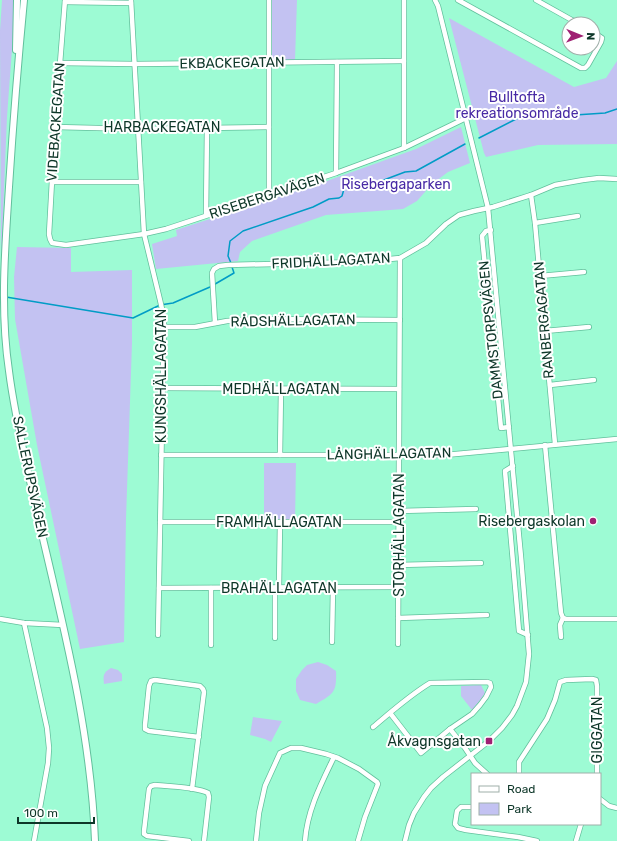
<svg xmlns="http://www.w3.org/2000/svg" width="617" height="841" viewBox="0 0 617 841" font-family="Rubik,sans-serif">
<style>
.green{fill:#c3c2f2}
.lines{fill:none;stroke-linecap:round;stroke-linejoin:round}
.stream{stroke:#019cc6;stroke-width:1.5}
.minor-casing{stroke:#62c09c;stroke-width:6}
.secondary-casing{stroke:#62c09c;stroke-width:8}
.minor{stroke:#fff;stroke-width:4.5}
.secondary{stroke:#fff;stroke-width:6}
.poi-dot{fill:#9f2073;stroke:#fff;stroke-width:1.5}
.labels{text-anchor:middle;dominant-baseline:central;stroke-width:4;stroke-linejoin:round;paint-order:stroke}
.street-label{font-size:14px;fill:#0e3729;stroke:#fff}
.park-label{font-size:14px;fill:#482aa5;stroke:#fff}
.poi-label{font-size:14px;fill:#0e3729;stroke:#fff;text-anchor:end}
</style>
<rect width="100%" height="100%" fill="#9dfbd4"/>
<!-- green -->
<g class="green">
<polygon points="2,0 15,0 14,22 7,117 1,261 0,31"/>
<polygon points="272,0 297,0 295,60 272,60"/>
<polygon points="449,18 574,87 606,78 617,61 617,144 538,145 486,157 484,153"/>
<polygon points="461,127 470,163 448,172 432,184 417,201 403,209 326,215 252,241 240,252 238,261 156,269 152,244 177,236 176,230 327,181 416,149"/>
<polygon points="17,247 71,248 71,272 132,270 132,343 126,519 124,642 80,649 37,445 15,319 14,277"/>
<polygon points="264,463 296,463 295,522 264,522"/>
<path d="M318,662L327,665L336,671C337,693 333,694 316,704L300,700L296,691V679L302,670L307,665Z"/>
<path d="M111,668L118,670L122,674V681L104,684C103,675 103,673 111,668Z"/>
<polygon points="481,685 485,693 481,699 472,710 461,696 461,686"/>
<polygon points="253,717 282,721 271,742 265,739 250,735"/>
</g>
<g class="lines">
<!-- stream -->
<g class="stream">
<polyline points="479,138 530,112 551,115 575,115 605,113 617,109"/>
<polyline points="231,263 228,256 230,241 243,231 313,207 329,199 339,198 342,196 344,189 349,187 360,189 405,172 416,171 465,144"/>
<polyline points="6,297 133,318 160,305 173,303 210,287 234,273 232,267"/>
</g>
<!-- minor casing -->
<g class="minor-casing">
<g id="minor">
<polyline points="65,0 55,127 49,234 50,239 52,243 66,245 144,234 166,229 336,173 404,148 466,118"/>
<polyline points="131,0 144,234 160,300 164,318 158,635"/>
<polyline points="458,0 581,68 585,68 588,65 601,42 602,38 593,32"/>
<polyline points="536,0 579,24"/>
<polyline points="65,2 131,3"/>
<polyline points="60,63 135,64 404,61"/>
<polyline points="55,127 138,129 269,127"/>
<polyline points="404,148 404,0"/>
<polyline points="336,173 337,62"/>
<polyline points="52,182 141,182"/>
<polyline points="269,195 269,0"/>
<polyline points="531,195 535,223 555,444"/>
<polyline points="206,215 207,127"/>
<polyline points="535,223 578,216"/>
<polyline points="491,230 486,231 482,236 501,428 509,427"/>
<polyline points="540,276 584,272"/>
<polyline points="215,323 212,273 214,269 219,266 228,265 359,262 400,258 426,243 446,224 459,215 474,211 493,207 531,195 555,185 583,180 599,178 617,179"/>
<polyline points="163,327 195,327 227,321 259,319 400,320"/>
<polyline points="545,331 589,327"/>
<polyline points="550,385 594,380"/>
<polyline points="162,388 399,389"/>
<polyline points="545,445 561,613 563,618 560,625 561,637"/>
<polyline points="161,455 445,455 617,439"/>
<polyline points="280,455 281,389"/>
<polyline points="513,466 505,471 519,631 528,635"/>
<polyline points="399,511 476,509"/>
<polyline points="160,522 399,522"/>
<polyline points="398,565 481,563"/>
<polyline points="159,588 398,587"/>
<polyline points="275,588 275,638"/>
<polyline points="279,588 280,522"/>
<polyline points="398,618 487,615"/>
<polyline points="563,618 566,619 617,619"/>
<polyline points="0,619 24,623 63,625"/>
<polyline points="24,623 47,728 49,748 48,763 34,841"/>
<polyline points="332,642 333,588"/>
<polyline points="398,644 400,258"/>
<polyline points="211,645 211,588"/>
<path d="M373,727C391,712 410,695 430,683L487,682L490,683L491,687L486,697L480,705L472,714L450,729L421,753L390,713"/>
<polyline points="450,729 465,748 475,763 487,774"/>
<polyline points="519,774 519,762 547,719 555,700 560,682 566,680 592,679 596,680 597,686 597,774"/>
<polyline points="192,789 204,692 203,689 200,686 155,680 151,681 149,686 145,725 145,729 149,731 199,737"/>
<polyline points="600,799 609,806 617,808"/>
<polyline points="472,807 461,807 457,811 455,824 458,828 466,830 518,837 537,841"/>
<path d="M189,841L147,836L144,834V831L149,789L151,786L155,785C168,786 197,787 208,793L209,797L204,841"/>
<polyline points="256,841 259,813 265,786 280,753 291,748 301,748 326,754 338,758 359,769 377,782 378,784 365,817 358,841"/>
<path d="M305,841C307,811 321,784 334,757"/>
<polyline points="405,841 409,825 414,813 424,797 431,788 443,777 489,741 502,728 512,715 517,706 526,682 529,654 521,557 488,208 438,6 435,0"/>
<polyline points="576,841 581,824"/>
</g>
</g>
<!-- secondary casing -->
<g class="secondary-casing">
<g id="secondary">
<path d="M24,0C18,62 13,125 9,187C5,249 0,310 9,371C15,419 27,466 37,513C62,621 91,730 95,841"/>
<polyline points="16,50 17,0"/>
</g>
</g>
<!-- minor -->
<use href="#minor" class="minor"/>
<!-- secondary -->
<use href="#secondary" class="secondary"/>
</g>
<!-- markers -->
<g class="poi-dot">
<circle cx="593" cy="521" r="4"/>
<rect x="485" y="737" width="8" height="8" rx="2"/>
</g>
<g class="labels">
<!-- street labels -->
<g class="street-label">
<text transform="translate(232 63) rotate(-1)">EKBACKEGATAN</text>
<text transform="translate(56 122) rotate(-86)">VIDEBACKEGATAN</text>
<text x="162" y="127">HARBACKEGATAN</text>
<text transform="translate(267 196) rotate(-18)">RISEBERGAVÄGEN</text>
<text transform="translate(331 261) rotate(-3)">FRIDHÄLLAGATAN</text>
<text transform="translate(544 320) rotate(-95)">RANBERGAGATAN</text>
<text transform="translate(293 321) rotate(-1)">RÅDSHÄLLAGATAN</text>
<text transform="translate(491 330) rotate(-96)">DAMMSTORPSVÄGEN</text>
<text transform="translate(161 376) rotate(-90)">KUNGSHÄLLAGATAN</text>
<text x="281" y="389">MEDHÄLLAGATAN</text>
<text transform="translate(389 454) rotate(-1)">LÅNGHÄLLAGATAN</text>
<text transform="translate(30 477) rotate(78)">SALLERUPSVÄGEN</text>
<text x="279" y="522">FRAMHÄLLAGATAN</text>
<text transform="translate(399 535) rotate(-90)">STORHÄLLAGATAN</text>
<text x="279" y="588">BRAHÄLLAGATAN</text>
<text transform="translate(597 730) rotate(-90)">GIGGATAN</text>
</g>
<!-- park labels -->
<g class="park-label">
<text x="517" y="97">Bulltofta<tspan x="517" dy="16">rekreationsområde</tspan></text>
<text x="396" y="184">Risebergaparken</text>
</g>
<!-- poi labels -->
<g class="poi-label">
<text x="585" y="521">Risebergaskolan</text>
<text x="481" y="741">Åkvagnsgatan</text>
</g>
</g>
<!-- legend -->
<rect x="471" y="773" width="130" height="52" fill="#ffffff" stroke="#9fafa9"/>
<rect x="479" y="786" width="20" height="6" fill="#ffffff" stroke="#9fafa9"/>
<text x="507" y="793" font-size="12" fill="#0e3729">Road</text>
<rect x="479" y="803" width="20" height="12" fill="#c3c2f2" stroke="#9fafa9"/>
<text x="507" y="813" font-size="12" fill="#0e3729">Park</text>
<!-- north arrow -->
<g transform="translate(581 36) rotate(91)"><circle r="19" fill="#ffffff" stroke="#9fafa9"/>
<path d="M0-3L7 15L0 10L-7 15Z" fill="#9f2073"/>
<text y="-6" font-size="11" font-weight="bold" text-anchor="middle" fill="#0e3729">N</text>
</g>
<!-- scale -->
<path d="M18 817v6h76v-6" fill="none" stroke="#0e3729" stroke-width="2"/>
<text x="24" y="817" font-size="12" fill="#0e3729" stroke="#ffffff" stroke-width="3" paint-order="stroke">100 m</text>
</svg>
